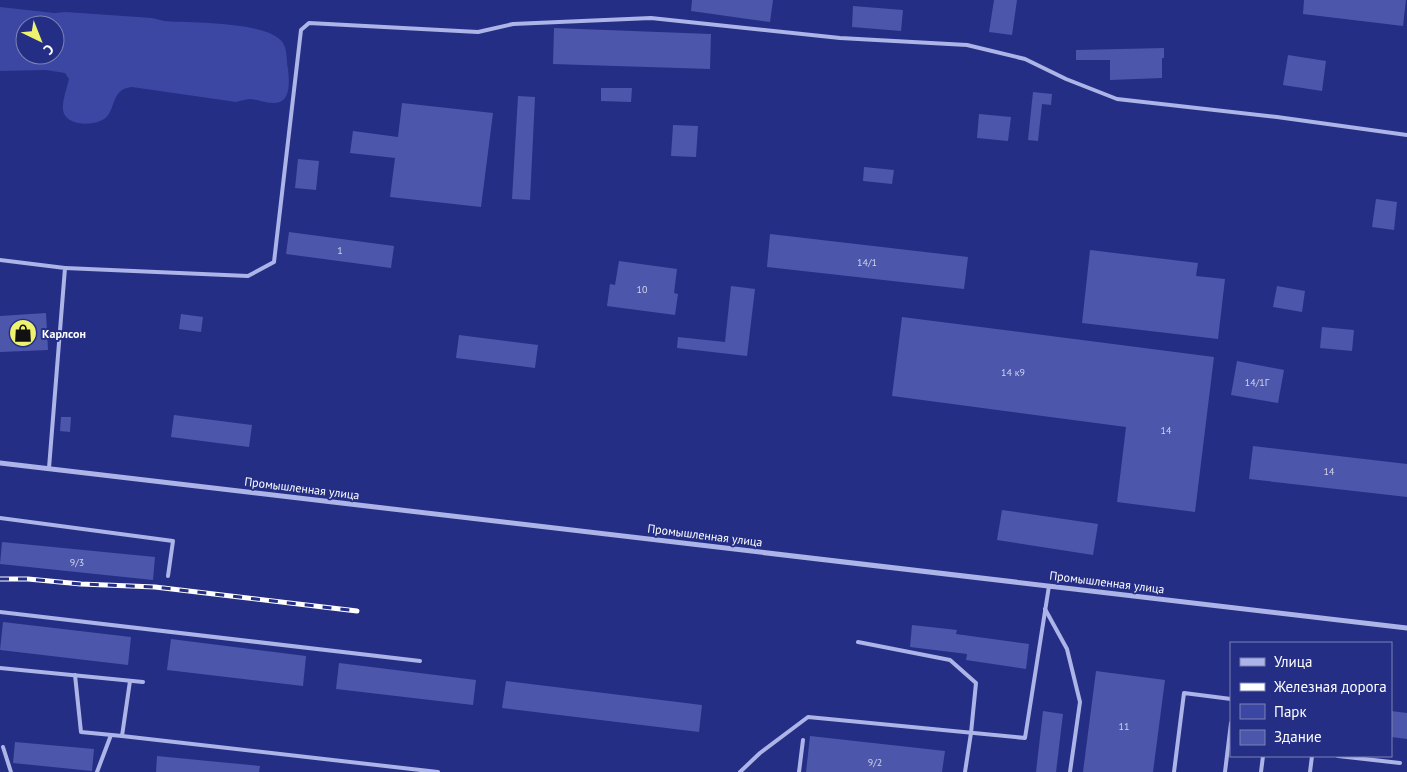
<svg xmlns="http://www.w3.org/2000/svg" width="1407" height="772" viewBox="0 0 1407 772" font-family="'PT Sans',sans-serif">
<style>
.green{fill:#3b47a2;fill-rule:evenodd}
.building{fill:#4c57ab}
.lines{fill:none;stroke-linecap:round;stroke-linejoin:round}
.lane{stroke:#acb4e8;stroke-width:4}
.street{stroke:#acb4e8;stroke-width:5}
.rail-casing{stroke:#fff;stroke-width:5}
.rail{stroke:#242e84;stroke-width:3;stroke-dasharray:9;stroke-linecap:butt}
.labels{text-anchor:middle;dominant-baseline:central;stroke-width:4;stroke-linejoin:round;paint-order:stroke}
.number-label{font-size:10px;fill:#d2d5ea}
.poi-label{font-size:12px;font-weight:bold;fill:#fff;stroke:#242e84;text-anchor:start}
.street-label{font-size:12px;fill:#fff;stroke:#242e84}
</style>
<rect width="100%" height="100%" fill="#242e84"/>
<!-- green -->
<path class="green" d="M0,7L54,13L66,12L152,18L164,21C190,23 269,21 283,43C288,52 286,60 288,69C289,80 292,103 274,103C266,103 259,100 251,99C246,99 241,101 236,102L132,87C108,89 118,115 100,121C89,126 65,125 63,110C62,101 67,88 69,79L65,73L46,70L0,71ZM25,25H55V55H25Z"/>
<!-- building -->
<g class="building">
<polygon points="692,0 773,0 770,22 691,11"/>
<polygon points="994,0 1017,0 1012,35 989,32"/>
<polygon points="1304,0 1406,0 1403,26 1303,14"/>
<polygon points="853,6 903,10 901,31 852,27"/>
<polygon points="554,28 711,34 710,69 553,64"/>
<polygon points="1164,48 1164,58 1162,58 1162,78 1110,80 1110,60 1076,60 1076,50"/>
<polygon points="1288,55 1326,61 1322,91 1283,85"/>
<polygon points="601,88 632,88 631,102 601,101"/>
<polygon points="1033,92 1052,94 1051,105 1042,104 1038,141 1028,140"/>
<polygon points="518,96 535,97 530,200 512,199"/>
<polygon points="402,103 493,113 481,207 390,197 395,158 350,153 353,131 398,137"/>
<polygon points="979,114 1011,117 1008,141 977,138"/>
<polygon points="673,125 698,126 696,157 671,156"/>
<polygon points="298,159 319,161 316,190 295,188"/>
<polygon points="864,167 894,170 892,184 863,181"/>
<polygon points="1376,199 1397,202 1394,230 1372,227"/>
<polygon points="289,232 394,246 391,268 286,254"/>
<polygon points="770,234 968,257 964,289 767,267"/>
<polygon points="1090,250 1198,263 1196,276 1225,279 1218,339 1082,323"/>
<polygon points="619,261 677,269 674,293 678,294 675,315 607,306 610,284 615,285"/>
<polygon points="731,286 755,289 747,356 677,348 678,337 725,342"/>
<polygon points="1277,286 1305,291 1302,312 1273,307"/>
<polygon points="46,313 48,350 0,352 0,316"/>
<polygon points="181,314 203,317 201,332 179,329"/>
<polygon points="902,317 1214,357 1195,512 1117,502 1126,427 892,396"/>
<polygon points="1322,327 1354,330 1352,351 1320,348"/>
<polygon points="459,335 538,345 535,368 456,358"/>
<polygon points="1237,361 1284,370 1278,403 1231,395"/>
<polygon points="174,415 252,425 249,447 171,437"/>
<polygon points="61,417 71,417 70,432 60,431"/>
<polygon points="1253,446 1407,464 1407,497 1249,479"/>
<polygon points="1002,510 1098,524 1093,555 997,540"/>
<polygon points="2,542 155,557 153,580 0,564"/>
<polygon points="3,622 131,637 128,665 0,650"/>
<polygon points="912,625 957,630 956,634 1029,644 1026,669 966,660 967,654 910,647"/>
<polygon points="171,639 306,656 303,686 167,670"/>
<polygon points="339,663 476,680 473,705 336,689"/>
<polygon points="1096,671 1165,680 1153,772 1083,772"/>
<polygon points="506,681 702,705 699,732 502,708"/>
<polygon points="1043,711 1063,714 1056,772 1036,772"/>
<polygon points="1391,711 1407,713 1407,739 1391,737"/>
<polygon points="810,736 945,751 942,772 806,772"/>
<polygon points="15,742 94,749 92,771 13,763"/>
<polygon points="157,756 260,766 259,772 156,772"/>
</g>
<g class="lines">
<!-- lane -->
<g class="lane">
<polyline points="0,260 65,268 49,468"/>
<polyline points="65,268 248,276 274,262 301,30 309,23 478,32 513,24 651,18 840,38 967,45 1025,59 1066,79 1117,99 1277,117 1407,135"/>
<polyline points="0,518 173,541 168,576"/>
<polyline points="1045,609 1067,649 1080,702 1070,772"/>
<polyline points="0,612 420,661"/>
<polyline points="858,642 950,660 976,683 971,733 965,772"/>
<polyline points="0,668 143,682"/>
<polyline points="75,675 81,732 122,736 130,681"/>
<polyline points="122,736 438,772"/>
<polyline points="3,747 11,772"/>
<polyline points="1338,756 1400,763"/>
<polyline points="97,772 111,735"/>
<polyline points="740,772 760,753 808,717 1025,738 1049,586"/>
<polyline points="799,772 803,740"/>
<polyline points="1174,772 1184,693 1231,699"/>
<polyline points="1225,772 1231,723"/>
<polyline points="1261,772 1263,756"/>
<polyline points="1310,772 1312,756"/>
</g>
<!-- street -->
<polyline class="street" points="0,463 1407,628"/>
<!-- rail casing -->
<g class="rail-casing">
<polyline id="rail" points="0,579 28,579 81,584 155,587 357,611"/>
</g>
<!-- rail -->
<use href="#rail" class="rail"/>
</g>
<!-- icons -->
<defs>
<g id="shop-disc" transform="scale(1.4375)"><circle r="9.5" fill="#eef36f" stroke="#242e84"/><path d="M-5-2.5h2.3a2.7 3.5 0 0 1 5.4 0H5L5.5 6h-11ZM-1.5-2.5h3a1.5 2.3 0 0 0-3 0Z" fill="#111"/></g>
</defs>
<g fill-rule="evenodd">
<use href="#shop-disc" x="23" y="333"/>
</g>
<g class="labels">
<!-- number labels -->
<g class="number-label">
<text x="340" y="250">1</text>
<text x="867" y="262">14/1</text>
<text x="642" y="289">10</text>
<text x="1013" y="372">14 к9</text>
<text x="1257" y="382">14/1Г</text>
<text x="1166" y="430">14</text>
<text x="1329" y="471">14</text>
<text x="77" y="562">9/3</text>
<text x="1124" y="726">11</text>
<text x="875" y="762">9/2</text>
</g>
<!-- poi labels -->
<g class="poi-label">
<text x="42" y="333">Карлсон</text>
</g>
<!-- street labels -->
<g class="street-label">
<text transform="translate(302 488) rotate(7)">Промышленная улица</text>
<text transform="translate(705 535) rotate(7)">Промышленная улица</text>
<text transform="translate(1107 582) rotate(7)">Промышленная улица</text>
</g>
</g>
<!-- legend -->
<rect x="1230" y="642" width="162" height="115" fill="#242e84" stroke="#7c82b5"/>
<rect x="1240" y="658" width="25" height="8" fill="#acb4e8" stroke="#7c82b5"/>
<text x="1274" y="667" font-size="15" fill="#ffffff">Улица</text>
<rect x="1240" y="683" width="25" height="8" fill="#ffffff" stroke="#7c82b5"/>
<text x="1274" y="692" font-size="15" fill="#ffffff">Железная дорога</text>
<rect x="1240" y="704" width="25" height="15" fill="#3b47a2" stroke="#7c82b5"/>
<text x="1274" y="717" font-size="15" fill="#ffffff">Парк</text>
<rect x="1240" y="730" width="25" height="15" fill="#4c57ab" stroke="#7c82b5"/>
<text x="1274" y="742" font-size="15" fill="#ffffff">Здание</text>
<!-- north arrow -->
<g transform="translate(40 40) rotate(137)"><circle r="24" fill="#242e84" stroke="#7c82b5"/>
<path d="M0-4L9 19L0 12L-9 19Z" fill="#eef36f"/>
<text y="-8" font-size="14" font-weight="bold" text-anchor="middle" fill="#ffffff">С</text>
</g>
</svg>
